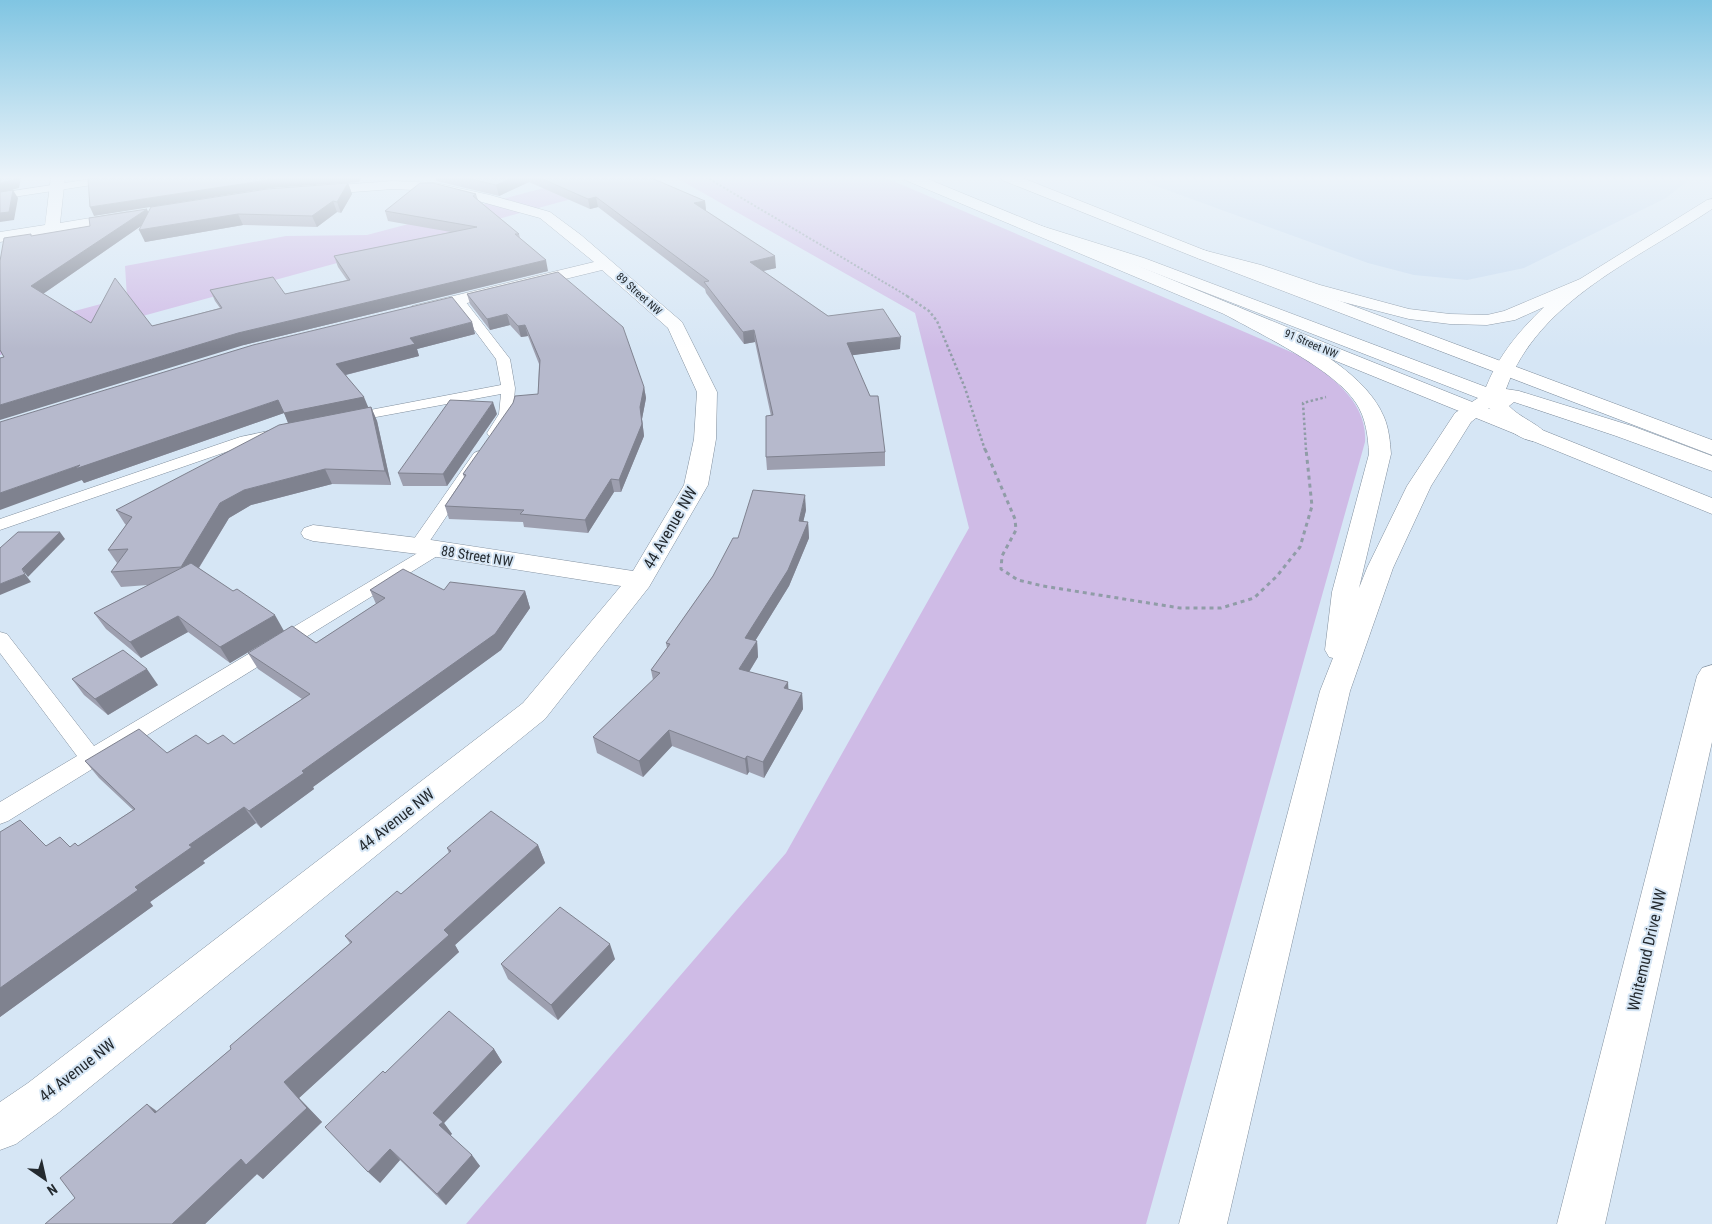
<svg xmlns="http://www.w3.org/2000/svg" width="1712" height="1224" viewBox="0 0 1712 1224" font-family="'Roboto Condensed',sans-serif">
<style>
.built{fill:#c6daf0}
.green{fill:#cfbbe6}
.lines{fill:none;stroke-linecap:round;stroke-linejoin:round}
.service-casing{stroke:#818f9e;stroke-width:1}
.minor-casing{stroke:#818f9e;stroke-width:1}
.secondary-casing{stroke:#818f9e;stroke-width:1}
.motorway-casing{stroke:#818f9e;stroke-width:1}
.path-far2{stroke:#909ca7;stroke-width:2;stroke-dasharray:2 2;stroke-linecap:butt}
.path-far1{stroke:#909ca7;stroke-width:2.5;stroke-dasharray:2.5 2.5;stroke-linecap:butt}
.path{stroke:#909ca7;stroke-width:3;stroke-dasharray:4 4;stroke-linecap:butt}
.service{fill:#fff;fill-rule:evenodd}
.minor{fill:#fff;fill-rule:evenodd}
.secondary{fill:#fff;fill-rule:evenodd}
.motorway{fill:#fff;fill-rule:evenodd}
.wall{fill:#9d9faf}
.shaded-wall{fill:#7f828f}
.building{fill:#b6b9cc;stroke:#7f828f}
.labels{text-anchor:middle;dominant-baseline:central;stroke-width:4;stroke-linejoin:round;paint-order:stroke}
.far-street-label{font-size:11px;fill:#242a2f;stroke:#d6e6f5}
.street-label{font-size:14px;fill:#242a2f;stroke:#d6e6f5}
.near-street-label{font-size:16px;fill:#242a2f;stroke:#d6e6f5}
</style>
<rect width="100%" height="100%" fill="#d6e6f5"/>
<!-- built -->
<polygon class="built" points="1131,177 1693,177 1666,198 1524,268 1467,280 1414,275 1368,263"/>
<!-- green -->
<g class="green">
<polygon points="585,177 652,177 0,355 0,331 127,297 125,266 286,236 367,235"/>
<path d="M675,177H884L1298,355C1329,374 1368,401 1365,442L1146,1224H466L786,853L969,528L915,313Z"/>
</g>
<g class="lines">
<!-- service casing -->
<g class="service-casing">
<g id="service">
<polygon points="104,177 129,177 125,180 0,199 0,193"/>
<polygon points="458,296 462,297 510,359 515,388 513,414 499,436 489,436 487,433 499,414 501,394 349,422 344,421 342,418 344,415 349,414 501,385 496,359 452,300"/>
<polygon points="278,429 283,430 285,433 283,436 249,444 0,530 0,519 240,437"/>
<polygon points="479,451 484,453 487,456 425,548 436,544 442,545 445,549 442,553 8,821 0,824 0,802 77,756 0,653 0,632 7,634 94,746 421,551 412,550 409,546 474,453"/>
</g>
</g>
<!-- minor casing -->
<g class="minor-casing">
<g id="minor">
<polygon points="51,177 65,177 60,223 127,212 132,213 134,216 132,219 127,220 0,242 0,232 45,225"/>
<polygon points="393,181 436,183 490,195 550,212 581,235 682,322 717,392 716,439 708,485 649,587 545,719 58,1113 16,1144 0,1150 0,1102 28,1083 523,703 621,586 418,554 313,541 304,538 301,533 304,528 313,525 418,538 633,571 684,485 694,439 697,392 668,328 602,270 418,315 412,314 409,310 412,306 594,262 540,218 482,202 436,191 393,189 313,195 306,191 313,187"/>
</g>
</g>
<!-- secondary casing -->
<g class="secondary-casing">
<g id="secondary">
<polygon points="904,177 923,177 1345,351 1712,498 1712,514 1331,359 905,180"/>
<polygon points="1001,177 1020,177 1209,252 1712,440 1712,455 1197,258 1002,180"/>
</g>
</g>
<!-- motorway casing -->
<g class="motorway-casing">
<g id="motorway">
<path d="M1712,199V209C1638,259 1538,300 1506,389L1519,391L1632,426L1712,456V471L1616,436L1514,402L1509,406C1520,418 1540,424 1548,436L1545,441C1524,446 1500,425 1489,408L1471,422L1431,486L1393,568L1350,691L1227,1224H1179L1320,691L1333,658L1329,657L1325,650L1332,592L1369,454C1368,436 1366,418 1356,403C1334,369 1260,334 1224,314L1221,310L1224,306L1230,305L1236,306C1283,331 1363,366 1384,417C1389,429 1390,441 1391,454L1359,588L1367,568L1407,486L1455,413L1478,398L1132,264L1027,231L1024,228L1027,225L1032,223L1144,258L1486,387C1499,355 1519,331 1544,307L1515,320L1487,325L1450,324L1409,319L1308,293L1249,271L1197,258L1195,255L1197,252L1203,250L1261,265L1320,285L1409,309L1450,314L1487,315L1504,311L1580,279L1707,200Z"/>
<polygon points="1712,665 1712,742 1605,1224 1557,1224 1697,676 1702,668"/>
</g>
</g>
<!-- path-far2 -->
<polyline class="path-far2" points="706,177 909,297"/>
<!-- path-far1 -->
<g class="path-far1">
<polyline points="907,296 929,311 937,321 965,388 985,450"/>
<polyline points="1306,450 1303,403 1326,397"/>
</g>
<!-- path -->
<polyline class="path" points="985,449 1015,519 1016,530 1002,556 1001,569 1018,580 1043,586 1180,608 1221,608 1254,598 1277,576 1300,547 1312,506 1306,449"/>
<!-- service -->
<use href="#service" class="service"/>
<!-- minor -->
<use href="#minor" class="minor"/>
<!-- secondary -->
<use href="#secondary" class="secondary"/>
<!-- motorway -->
<use href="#motorway" class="motorway"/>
</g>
<!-- wall -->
<g class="wall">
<polygon points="435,177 649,177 705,201 706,211 776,268 763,271 828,316 900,349 852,355 885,452 885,466 767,470 766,457 771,416 755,342 744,344 706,293 705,289 598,207 590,209 529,182 499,196 436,181"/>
<polygon points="348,183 352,194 341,213 337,212 317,227 243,225 145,242 141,226 43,294 91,323 152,326 220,308 215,301 210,290 285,294 347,280 338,267 334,256 451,232 388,221 385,211 476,194 478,200 519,234 520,238 548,271 244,345 4,357 32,236 90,226 148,213"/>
<polygon points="467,294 644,387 646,398 642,419 644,436 621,492 614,492 588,533 524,527 523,522 449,519 445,506 464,477 463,474 538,394 539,364 528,336 521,337 510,325 490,330 470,304"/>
<polygon points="472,322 475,334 417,349 419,356 346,375 368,407 371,407 377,421 391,485 332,484 251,505 229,518 199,568 284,631 230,663 188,632 141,658 106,629 94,613 148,585 121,587 111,572 117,563 108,550 126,525 125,524 116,510 288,423 284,413 84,483 82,480"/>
<polygon points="497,414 447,486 403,486 398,473"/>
<polygon points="806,510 803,522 808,522 809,538 789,586 755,641 757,641 758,657 749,672 788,682 788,690 802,693 803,709 764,778 749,772 747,775 672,746 643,777 597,753 593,737 653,680 651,670 667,648 666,643 713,576 738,538"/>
<polygon points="370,590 444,590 525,591 530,608 501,650 313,787 314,789 261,828 256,823 203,861 205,863 150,902 153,906 0,1017 0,832 46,846 70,847 78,846 133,810 99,778 85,761 167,753 208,744 234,744 302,699 258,669 248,653 316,643 376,604"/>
<polygon points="72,679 158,685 108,715 84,695"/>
<polygon points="538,845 545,863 455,945 459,952 299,1098 322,1122 263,1179 257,1174 205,1224 45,1224 75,1198 147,1104 157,1111 231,1049 350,943 345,936 401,894 449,853 447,848"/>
<polygon points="615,959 558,1020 508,979 501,964"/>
<polygon points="494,1049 502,1062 444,1123 452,1134 450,1135 480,1166 446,1205 400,1160 380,1183 385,1073"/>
</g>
<!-- shaded-wall -->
<g class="shaded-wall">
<polygon points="15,177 21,177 19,188 0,193 0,183"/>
<polygon points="303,177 362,177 359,182 271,188 94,216 90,207 268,180"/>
<polygon points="515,177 528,177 529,182 499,196 496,185"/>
<polygon points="348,183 352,194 341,213 337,202"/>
<polygon points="13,190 18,198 14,220 0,222 0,213"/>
<polygon points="596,197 598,207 590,209 588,199"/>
<polygon points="333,201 337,212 317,227 312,216"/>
<polygon points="705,201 706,211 694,203"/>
<polygon points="147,209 151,219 37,298 31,286"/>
<polygon points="238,214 243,225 145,242 139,230"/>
<polygon points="775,256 776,268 751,274 750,262"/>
<polygon points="546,260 548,271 244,345 0,420 0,405 238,333"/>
<polygon points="507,314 510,325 490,330 487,319"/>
<polygon points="472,322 475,334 417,349 419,356 341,376 336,364 410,338"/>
<polygon points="525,325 528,336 521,337 518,326"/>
<polygon points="754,330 755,342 744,344 743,332"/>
<polygon points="901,337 900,349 847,356 847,343"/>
<polygon points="644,387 646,398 642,419 644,436 621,492 619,480"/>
<polygon points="364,397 369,409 289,425 284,413 84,483 82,480 0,510 0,493 80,465 278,400"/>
<polygon points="493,402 497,414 447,486 443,474"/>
<polygon points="371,407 377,421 391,485 385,471"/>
<polygon points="325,469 332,484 251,505 229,518 190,582 181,567 220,503 244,490"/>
<polygon points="611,479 614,492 588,533 585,520"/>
<polygon points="805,495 806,510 800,536 799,521"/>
<polygon points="808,522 809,538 789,586 747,654 745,638"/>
<polygon points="60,532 65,539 28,577 22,569"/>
<polygon points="25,574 31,582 0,595 0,584"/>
<polygon points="525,591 530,608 501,650 313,787 314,789 261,828 249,811 302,771"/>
<polygon points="275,615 284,631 230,663 220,647"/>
<polygon points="178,616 188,632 141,658 130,642"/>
<polygon points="757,641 758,657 741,685 739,669"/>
<polygon points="147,669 158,685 108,715 95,699"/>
<polygon points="788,682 789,698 784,688"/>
<polygon points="802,693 803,709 764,778 763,762"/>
<polygon points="669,730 672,746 643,777 639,761"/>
<polygon points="747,756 749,772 747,775 745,759"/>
<polygon points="244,807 256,823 203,861 205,863 150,902 153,906 0,1017 0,988 189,845"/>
<polygon points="538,845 545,863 455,945 459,952 299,1098 322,1122 263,1179 257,1174 205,1224 172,1224 284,1082 444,930"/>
<polygon points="610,944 615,959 558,1020 551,1005"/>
<polygon points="494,1049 502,1062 444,1123 452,1134 448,1137 439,1125 433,1113"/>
<polygon points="147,1104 166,1119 155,1113"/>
<polygon points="390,1149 400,1160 380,1183 368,1172"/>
<polygon points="472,1155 480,1166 446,1205 437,1194"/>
</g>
<!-- building -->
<g class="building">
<polygon points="0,177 15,177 14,180 0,183"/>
<polygon points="97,177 303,177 268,180 90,207 88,179"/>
<polygon points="461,177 515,177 496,185"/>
<polygon points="538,177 649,177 705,201 694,203 775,256 750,262 828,316 883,309 901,337 847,343 870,396 878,396 885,452 766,457 766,416 773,415 754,330 743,332 704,282 709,281 596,197 588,199"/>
<polygon points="348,183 337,202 333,201 312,216 238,214 139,230 151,207 267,189"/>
<polygon points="420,183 433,183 476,194 473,196 519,234 515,234 546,260 238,333 0,405 0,358 4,357 0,350 0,261 4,238 31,234 31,236 90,226 89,218 147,209 31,286 91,323 115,278 152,326 222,308 210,290 273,277 285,294 350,280 334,256 477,227 385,211"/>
<polygon points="13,190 9,212 0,213 0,192"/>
<polygon points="558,272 623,327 644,387 640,407 642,424 619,480 611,479 585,520 520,514 524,510 445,506 466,475 463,474 513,403 515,396 538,394 540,360 525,325 518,326 507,314 487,319 467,294"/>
<polygon points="452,297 472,322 410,338 415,344 336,364 364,397 284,413 278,400 75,469 80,465 0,493 0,422 253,345"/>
<polygon points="450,400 493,402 443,474 398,473"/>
<polygon points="371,407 385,471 325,469 244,490 220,503 181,567 111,572 128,549 108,550 132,517 116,510 279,425"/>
<polygon points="753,490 805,495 799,521 808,522 788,570 745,638 757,641 739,669 788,682 784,688 802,693 763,762 747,756 745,759 669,730 639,761 593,737 660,673 651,670 670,644 666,643 713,576 733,538 738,538"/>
<polygon points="18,532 60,532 22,569 25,574 0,584 0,548"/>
<polygon points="191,563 233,591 237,589 275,615 220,647 178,616 130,642 94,613"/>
<polygon points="403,569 444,590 450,582 525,591 495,634 302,771 304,773 249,811 244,807 189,845 192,847 135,887 138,890 0,988 0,832 20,820 46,846 60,837 70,847 75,843 78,846 135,809 85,761 139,729 167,753 196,735 208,744 223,735 234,744 310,694 248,653 292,626 316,643 385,598 370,590"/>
<polygon points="123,650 147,669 95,699 72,679"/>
<polygon points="491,811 538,845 444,930 449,935 284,1082 307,1108 246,1165 241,1159 172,1224 45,1224 75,1198 60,1178 147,1104 155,1113 231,1049 230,1046 352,942 345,936 397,891 401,894 451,851 447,848"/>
<polygon points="560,907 610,944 551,1005 501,964"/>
<polygon points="449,1011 494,1049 433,1113 443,1122 439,1125 472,1155 437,1194 390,1149 368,1172 325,1127 383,1071 385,1073"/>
</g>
<!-- sky -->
<linearGradient id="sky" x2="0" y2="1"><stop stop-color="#80c5e2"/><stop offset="0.51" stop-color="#edf4fa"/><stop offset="1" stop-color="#edf4fa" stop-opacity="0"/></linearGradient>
<rect width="1712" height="349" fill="url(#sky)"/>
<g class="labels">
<!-- far-street labels -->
<g class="far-street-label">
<text transform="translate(639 294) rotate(42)">89 Street NW</text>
<text transform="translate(1311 344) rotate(23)">91 Street NW</text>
</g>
<!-- street labels -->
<g class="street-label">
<text transform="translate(477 556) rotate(9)">88 Street NW</text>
</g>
<!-- near-street labels -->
<g class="near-street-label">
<text transform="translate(670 528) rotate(-60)">44 Avenue NW</text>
<text transform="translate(396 820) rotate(-38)">44 Avenue NW</text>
<text transform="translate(1647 950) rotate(-77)">Whitemud Drive NW</text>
<text transform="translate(77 1070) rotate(-38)">44 Avenue NW</text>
</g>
</g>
<!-- north arrow -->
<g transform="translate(45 1179) rotate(146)" stroke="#d6e6f5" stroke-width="4" paint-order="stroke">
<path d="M0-4L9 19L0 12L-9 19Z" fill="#242a2f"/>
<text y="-8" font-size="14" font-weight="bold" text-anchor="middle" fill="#242a2f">N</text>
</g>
</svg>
